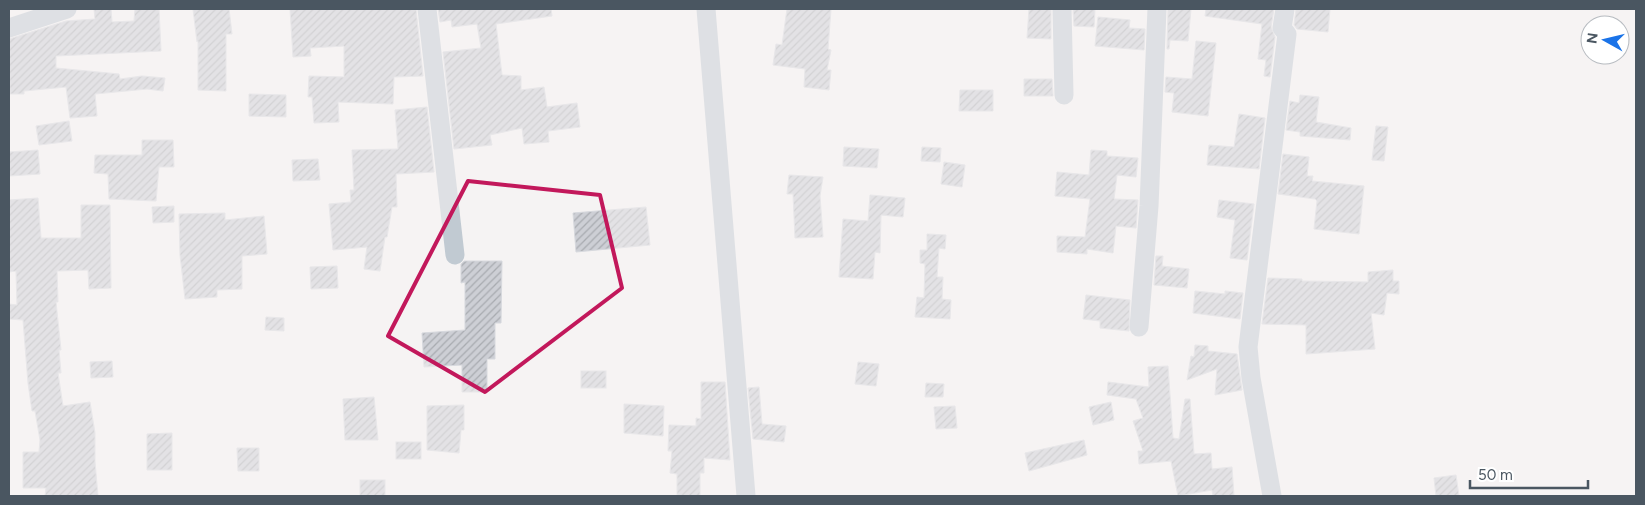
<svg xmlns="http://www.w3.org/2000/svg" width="1645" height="505" viewBox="0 0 1645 505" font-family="Figtree,sans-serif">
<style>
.building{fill:url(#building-hatch);stroke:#d7d9de}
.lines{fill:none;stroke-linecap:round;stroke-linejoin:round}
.street{stroke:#c1cad2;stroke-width:19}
.marked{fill:none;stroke:#c2185b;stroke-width:4;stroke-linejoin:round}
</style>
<defs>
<pattern id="building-hatch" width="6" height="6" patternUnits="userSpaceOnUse" patternTransform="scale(1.25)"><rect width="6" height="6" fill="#cdcfd5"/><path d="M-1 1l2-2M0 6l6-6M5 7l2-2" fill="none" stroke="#a8abb0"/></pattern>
</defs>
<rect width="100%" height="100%" fill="#f5f3f3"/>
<!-- building -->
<g class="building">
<polygon points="94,9 111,9 112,22 134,21 135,9 159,9 161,51 56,56 56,68 119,74 120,79 142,76 165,78 163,91 147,89 95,94 97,116 70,118 66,87 24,91 24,94 10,94 9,39 66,21 95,19"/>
<polygon points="193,9 229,9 232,34 226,34 226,91 198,90 198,41 197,42"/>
<polygon points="290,9 416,9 423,76 394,77 393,104 338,102 339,122 314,123 312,97 308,97 309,76 344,77 344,46 310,48 311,56 293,57"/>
<polygon points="438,9 551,9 552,16 496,24 502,75 521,76 521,90 544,87 547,107 577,103 580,127 548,131 549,142 524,144 522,128 490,135 492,145 454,149 443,52 481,48 477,24 452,27 451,20 440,22"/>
<polygon points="787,9 831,9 828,49 831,50 827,70 831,70 829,90 804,87 805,69 773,65 776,44 782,45"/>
<polygon points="1029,9 1051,9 1051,39 1027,38"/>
<polygon points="1073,9 1095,9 1094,27 1074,26"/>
<polygon points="1168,9 1191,9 1188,41 1170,40 1169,49 1167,49"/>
<polygon points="1206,9 1274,9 1271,27 1275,37 1270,77 1264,76 1266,60 1258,59 1262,24 1205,16"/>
<polygon points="1296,9 1330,9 1328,32 1297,29 1294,25"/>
<polygon points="1098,17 1130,20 1129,28 1145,29 1144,50 1095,46"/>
<polygon points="1196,41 1216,43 1208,116 1172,112 1174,93 1165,92 1166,77 1192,79"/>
<polygon points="1024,79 1052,79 1053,96 1024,96"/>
<polygon points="960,90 993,90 993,111 959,111"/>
<polygon points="249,94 286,95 286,117 249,116"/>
<polygon points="1300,95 1319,97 1316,122 1351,128 1350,140 1300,136 1300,132 1286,130 1290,101 1299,103"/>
<polygon points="427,107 434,172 396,174 397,207 392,207 387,237 385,237 380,271 364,269 367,247 333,250 329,204 351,202 350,190 354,190 352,150 398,149 395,110"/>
<polygon points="1239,114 1265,118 1259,169 1207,165 1209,145 1234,147"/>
<polygon points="69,121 72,141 39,145 36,126"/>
<polygon points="1376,126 1388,127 1384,161 1372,160"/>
<polygon points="142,140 173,140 174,167 159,167 156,201 109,199 108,174 94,173 95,155 142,155"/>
<polygon points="844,147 879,149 877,168 843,166"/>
<polygon points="922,147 941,148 940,162 921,161"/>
<polygon points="38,150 40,174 9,176 9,152"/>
<polygon points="1091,150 1107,151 1107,156 1138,158 1136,177 1117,175 1114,199 1138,200 1136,228 1116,226 1113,253 1087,249 1087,254 1057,252 1057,236 1085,237 1090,199 1055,196 1057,172 1089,175"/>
<polygon points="1283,154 1309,157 1307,176 1313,176 1312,181 1364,186 1359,234 1314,229 1317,201 1315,199 1278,194"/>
<polygon points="318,159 320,180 293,181 292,160"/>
<polygon points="944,162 965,165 962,187 941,184"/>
<polygon points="789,175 823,177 820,196 823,237 795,238 793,194 787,194"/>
<polygon points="870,195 905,198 903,217 881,215 880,253 875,252 873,279 839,277 843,219 868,221"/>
<polygon points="38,198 41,238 81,238 81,205 110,205 111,288 89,289 88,270 57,271 58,302 56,302 61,350 59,350 61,373 58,373 63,406 90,402 95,433 95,462 98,496 45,496 46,488 23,488 23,452 39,452 40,440 35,411 32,411 28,383 23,320 9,319 9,304 17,305 16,271 9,272 9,200"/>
<polygon points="1219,200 1254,204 1247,260 1230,258 1235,220 1217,217"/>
<polygon points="174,206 174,222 153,223 152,207"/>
<polygon points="646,207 650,245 576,252 573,213"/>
<polygon points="225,213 225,220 264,216 267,254 242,256 242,289 217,290 217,297 185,299 180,255 179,214"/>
<polygon points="927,234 946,235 945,249 939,248 937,277 943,277 942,299 951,300 950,319 915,317 917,297 924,298 925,264 920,263 920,250 927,250"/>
<polygon points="1156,256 1163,256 1162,266 1189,269 1187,288 1154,285"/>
<polygon points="464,261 502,261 501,323 495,323 495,359 487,359 487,392 462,392 462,365 424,367 422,333 465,330 465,282 461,283 461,264"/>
<polygon points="337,266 338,288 311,289 310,267"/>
<polygon points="1393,270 1393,281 1399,281 1399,294 1387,293 1384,315 1371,313 1375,349 1306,354 1306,325 1262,324 1268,278 1302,279 1302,281 1368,282 1368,272"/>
<polygon points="1195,291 1225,294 1225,291 1243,293 1240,319 1193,313"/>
<polygon points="1086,295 1130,300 1129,331 1100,328 1100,321 1083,319"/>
<polygon points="266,317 284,318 284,331 265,330"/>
<polygon points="1195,345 1208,346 1208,351 1237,354 1242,390 1215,395 1217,369 1187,380 1191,356 1194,357"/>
<polygon points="112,361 113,377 91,378 90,362"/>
<polygon points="858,362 879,364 876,386 855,384"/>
<polygon points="1168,366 1173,438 1179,439 1185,399 1190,399 1194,454 1211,453 1212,469 1232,467 1234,496 1213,496 1212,490 1178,496 1171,461 1139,464 1138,451 1143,451 1133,421 1143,418 1136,399 1107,395 1108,382 1149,387 1148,367"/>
<rect x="581" y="371" width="25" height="17"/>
<polygon points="701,382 725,382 730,460 704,458 704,473 700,473 700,496 677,496 677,474 670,473 672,451 668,451 669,425 696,426 696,418 701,419"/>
<polygon points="926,383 944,384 943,397 925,397"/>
<polygon points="759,387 762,424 786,426 784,442 753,439 748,388"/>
<polygon points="374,397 378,440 345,440 343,399"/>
<polygon points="1111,402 1114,420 1093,425 1089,407"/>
<polygon points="624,404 664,406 663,436 624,433"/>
<polygon points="464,405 464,430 461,430 459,453 427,450 427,406"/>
<polygon points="955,406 957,428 936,429 934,407"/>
<polygon points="172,433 172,470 147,470 147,434"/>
<polygon points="1084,440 1087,455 1029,471 1025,453"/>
<rect x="396" y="442" width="25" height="17"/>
<polygon points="237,448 259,448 259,471 238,471"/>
<polygon points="1456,475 1459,496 1436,496 1434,478"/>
<rect x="360" y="480" width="25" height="16"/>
</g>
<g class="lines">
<!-- street -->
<g class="street">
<polyline points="427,9 455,255"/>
<polyline points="706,9 746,496"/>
<polyline points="1062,9 1064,95"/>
<polyline points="9,28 67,9"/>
<polyline points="1139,327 1149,206 1157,9"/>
<polyline points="1272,496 1251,378 1248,347 1287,34 1282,28 1285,9"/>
</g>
</g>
<!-- marked area -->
<path d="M0 0H1645V505H0ZM468,181L600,195L622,288L485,392L388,336Z" fill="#f5f3f3" fill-opacity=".55" fill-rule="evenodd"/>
<path class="marked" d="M468,181L600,195L622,288L485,392L388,336Z"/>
<!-- border -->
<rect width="1645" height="505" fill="none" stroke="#4a5661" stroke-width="20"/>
<!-- north arrow -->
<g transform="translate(1605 40) rotate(278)"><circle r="24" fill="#ffffff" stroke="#b7bbc0"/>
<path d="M0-4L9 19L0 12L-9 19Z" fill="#1a73e8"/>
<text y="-8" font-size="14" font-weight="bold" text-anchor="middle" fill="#4a5661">N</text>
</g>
<!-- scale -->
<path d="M1470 480v8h118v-8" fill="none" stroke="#4a5661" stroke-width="2.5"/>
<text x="1478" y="480" font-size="15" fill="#4a5661" stroke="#ffffff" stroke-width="4" paint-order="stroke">50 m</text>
</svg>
